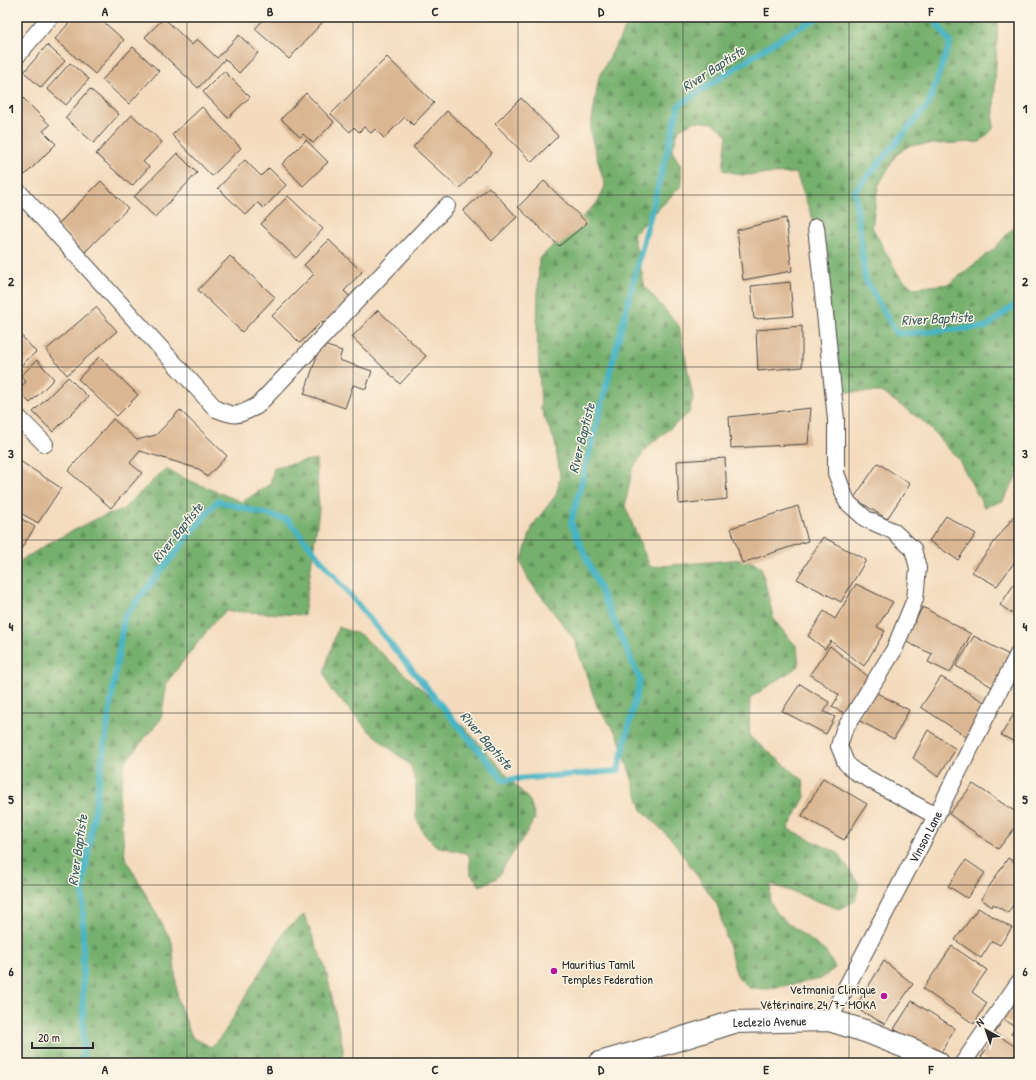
<svg xmlns="http://www.w3.org/2000/svg" width="1036" height="1080" viewBox="0 0 1036 1080" font-family="'Patrick Hand',sans-serif">
<style>
.forest{fill:url(#forest-firs);stroke:#506e4c}
.lines{fill:none;stroke-linecap:round;stroke-linejoin:round}
.stream{stroke:#47b4c4;stroke-width:6}
.building{fill:#dab692}
.minor-casing{stroke:#494541;stroke-width:18}
.secondary-casing{stroke:#494541;stroke-width:24}
.minor{stroke:#fff;stroke-width:16}
.secondary{stroke:#fff;stroke-width:22}
.grid{fill:none;stroke:#2b2b2b;stroke-width:1;stroke-opacity:0.55}
.poi-dot{fill:#b5179e;stroke:#fcf5e5;stroke-width:1.5}
.labels{text-anchor:middle;dominant-baseline:central;stroke-width:3;stroke-linejoin:round;paint-order:stroke}
.street-label{font-size:13px;fill:#2b2b2b;stroke:#fcf5e5}
.poi-label{font-size:13px;fill:#2b2b2b;stroke:#fcf5e5;text-anchor:start}
.water-label{font-size:14px;font-style:italic;fill:#355b61;stroke:#fcf5e5}
.neatline{fill:none;stroke:#2b2b2b;stroke-width:1.5}
.grid-label{font-size:13px;text-anchor:middle;font-weight:bold;fill:#2b2b2b}
</style>
<defs>
<pattern id="forest-firs" width="22" height="20" patternUnits="userSpaceOnUse"><rect width="22" height="20" fill="#76b06e"/><path d="M5 1l3.5 6h-7zM16 11l3.5 6h-7z" fill="#618f5b"/></pattern>
</defs>
<rect width="100%" height="100%" fill="#fcf5e5"/>
<filter id="ink" filterUnits="userSpaceOnUse"><feTurbulence type="fractalNoise" baseFrequency=".025" numOctaves="2"/><feDisplacementMap in="SourceGraphic" scale="8" xChannelSelector="R" yChannelSelector="G"/><feConvolveMatrix kernelMatrix="1 2 1 2 8 2 1 2 1" color-interpolation-filters="sRGB"/></filter>
<filter id="wash" filterUnits="userSpaceOnUse"><feTurbulence type="fractalNoise" baseFrequency=".012" numOctaves="4" result="noise"/><feDisplacementMap in="SourceGraphic" scale="16" xChannelSelector="R" yChannelSelector="G"/><feGaussianBlur stdDeviation="0.9" result="paint"/><feColorMatrix in="noise" values="0 0 0 0 0 0 0 0 0 0 0 0 0 0 0 0 0 1.4 0 .05"/><feComposite in="paint" operator="in"/></filter>
<g filter="url(#wash)">
<rect width="100%" height="100%" fill="#f4dbbd"/>
<!-- forest -->
<g class="forest">
<polygon points="631,17 997,17 998,19 993,129 980,142 910,145 896,155 878,186 872,227 899,276 913,288 949,284 994,249 1019,221 1019,472 1003,501 984,507 959,460 924,422 882,392 831,392 815,225 796,173 742,175 723,170 727,134 713,123 696,121 679,129 672,151 681,166 682,185 633,235 645,287 679,326 693,397 689,413 646,448 632,470 625,506 650,567 745,559 761,566 774,620 797,647 799,666 750,698 749,736 803,780 805,797 788,829 838,853 859,884 855,901 839,909 771,884 770,901 779,916 826,952 835,968 821,979 768,989 749,988 737,976 717,904 673,841 642,810 618,736 597,706 574,639 528,579 521,562 533,525 556,495 560,477 555,442 541,409 537,327 539,259 598,202 605,186 590,132 599,77"/>
<polygon points="316,459 319,510 304,615 226,611 214,622 167,682 161,719 125,762 119,799 125,857 172,942 178,1001 192,1037 211,1047 224,1033 286,929 304,915 326,970 343,1048 343,1063 17,1063 17,563 49,543 98,518 122,510 165,469 188,480 242,502 270,484 274,467"/>
<polygon points="338,627 361,635 466,729 530,801 535,819 497,878 480,886 470,873 469,854 436,846 424,834 416,818 416,783 410,765 369,731 331,690 324,672"/>
</g>
<g class="lines">
<!-- stream -->
<g class="stream">
<polyline points="933,17 950,43 928,105 855,191 865,279 897,334 986,327 1019,302"/>
<polyline points="83,1063 83,885 124,617 217,501 288,520 503,780 618,771 640,680 571,523 679,105 784,36 819,17"/>
</g>
</g>
<g id="blocks">
<!-- building -->
<g class="building">
<polygon points="74,17 98,17 124,40 95,74 55,39"/>
<polygon points="266,17 327,17 289,59 255,29"/>
<polygon points="164,18 192,45 197,39 217,58 239,35 258,53 239,73 225,59 198,88 145,37"/>
<polygon points="47,45 65,61 41,88 24,72"/>
<polygon points="133,47 159,71 129,104 102,80"/>
<polygon points="387,57 434,103 413,125 405,117 384,138 375,129 371,133 364,127 359,132 354,127 350,132 331,114"/>
<polygon points="70,63 89,79 66,105 47,89"/>
<polygon points="224,71 250,97 228,118 203,92"/>
<polygon points="90,89 119,114 94,143 65,118"/>
<polygon points="306,93 334,122 313,143 303,134 300,137 281,119"/>
<polygon points="19,94 50,125 43,131 56,144 25,175 17,167 17,96"/>
<polygon points="521,98 558,136 532,162 495,124"/>
<polygon points="202,107 241,148 212,176 172,135"/>
<polygon points="447,111 492,153 459,189 413,147"/>
<polygon points="132,115 162,142 143,162 149,167 132,186 96,154"/>
<polygon points="306,140 328,162 303,186 282,164"/>
<polygon points="177,153 197,173 155,217 134,197"/>
<polygon points="245,160 261,176 269,168 286,185 264,208 258,203 246,215 218,188"/>
<polygon points="101,181 128,208 85,252 57,225"/>
<polygon points="544,181 587,223 559,246 518,207"/>
<polygon points="489,187 517,217 492,241 463,211"/>
<polygon points="288,196 323,229 296,258 261,224"/>
<polygon points="786,218 792,271 743,280 737,230"/>
<polygon points="329,240 362,272 344,291 351,298 326,325 322,321 300,343 272,316 314,274 304,265"/>
<polygon points="230,256 275,297 242,332 198,290"/>
<polygon points="790,282 793,316 754,319 751,286"/>
<polygon points="96,307 117,331 67,375 46,350"/>
<polygon points="378,310 426,356 400,384 352,337"/>
<polygon points="802,326 802,367 758,371 756,330"/>
<polygon points="19,333 36,352 17,369 17,335"/>
<polygon points="321,344 342,351 339,360 372,371 366,389 353,385 345,408 304,394"/>
<polygon points="99,357 138,395 117,416 78,379"/>
<polygon points="37,360 54,379 30,403 17,390 26,382 21,376"/>
<polygon points="68,377 88,397 53,432 33,412"/>
<polygon points="811,408 808,444 731,448 729,417"/>
<polygon points="180,410 227,456 207,477 199,469 140,451 130,463 142,473 111,508 68,471 113,419 137,440 156,435"/>
<polygon points="725,458 727,499 679,504 677,461"/>
<polygon points="20,461 61,488 38,523 17,511 17,466"/>
<polygon points="878,463 910,484 887,519 854,498"/>
<polygon points="798,506 808,541 742,563 731,528"/>
<polygon points="17,516 35,527 17,555"/>
<polygon points="946,516 976,534 958,560 929,541"/>
<polygon points="1014,516 1019,520 1019,556 997,586 972,572"/>
<polygon points="823,537 866,560 841,602 797,579"/>
<polygon points="1019,577 1019,618 1000,605"/>
<polygon points="856,584 893,602 877,627 885,631 864,666 831,641 825,649 808,636 824,611 835,619"/>
<polygon points="923,607 971,634 950,673 928,662 932,654 904,641"/>
<polygon points="974,636 1011,656 994,688 956,666"/>
<polygon points="830,646 869,677 848,715 832,707 839,695 810,674"/>
<polygon points="941,677 986,703 968,738 921,707"/>
<polygon points="800,684 829,702 824,712 835,717 826,734 782,711"/>
<polygon points="875,692 909,710 894,739 858,720"/>
<polygon points="1019,706 1019,744 1001,735"/>
<polygon points="928,730 956,749 938,777 913,758"/>
<polygon points="823,778 867,804 844,840 802,816"/>
<polygon points="973,784 1019,814 1019,823 998,849 949,814"/>
<polygon points="1008,858 1019,865 1019,895 1008,913 993,904 992,907 981,899"/>
<polygon points="966,860 985,873 967,898 948,886"/>
<polygon points="978,908 1012,928 1000,945 992,941 981,958 955,940"/>
<polygon points="952,946 987,970 972,992 987,1003 974,1024 923,989"/>
<polygon points="884,961 913,984 885,1024 855,1008"/>
<polygon points="1011,1000 1019,1006 1019,1039 1011,1034 1016,1027 1000,1017"/>
<polygon points="912,1001 955,1028 939,1056 894,1029"/>
<polygon points="996,1034 1019,1049 1019,1063 990,1063 981,1057"/>
</g>
</g>
</g>
<g filter="url(#ink)">
<use href="#blocks" fill-opacity="0" stroke="#494541" stroke-width="1"/>
<g class="lines">
<!-- minor casing -->
<g class="minor-casing">
<g id="minor">
<polyline points="17,56 50,17"/>
<path d="M17,190L216,409C237,418 238,415 257,406L447,206"/>
<polyline points="816,227 836,419 836,473 847,502 866,519 893,531 913,549 918,568 915,599 894,650 844,730 839,746 846,763 854,771 936,816"/>
<polyline points="17,416 45,444"/>
<path id="s1" d="M829,1020L936,816L1019,652"/>
<polyline points="963,1063 1019,982"/>
</g>
</g>
<!-- secondary casing -->
<g class="secondary-casing">
<g id="secondary">
<path id="s2" d="M599,1063L638,1052L734,1022L829,1020L868,1032L915,1051L938,1063"/>
</g>
</g>
<!-- minor -->
<use href="#minor" class="minor"/>
<!-- secondary -->
<use href="#secondary" class="secondary"/>
</g>
</g>
<!-- grid -->
<path class="grid" d="M187,17V1063M353,17V1063M518,17V1063M683,17V1063M849,17V1063M17,195H1019M17,367H1019M17,540H1019M17,713H1019M17,885H1019"/>
<!-- markers -->
<g class="poi-dot">
<circle cx="554" cy="971" r="4"/>
<circle cx="884" cy="996" r="4"/>
</g>
<g class="labels">
<!-- street labels -->
<g class="street-label">
<text stroke="none"><textPath href="#s1" startOffset="207">Vinson Lane</textPath></text>
<text stroke="none"><textPath href="#s2" startOffset="177">Leclezio Avenue</textPath></text>
</g>
<!-- poi labels -->
<g class="poi-label">
<text x="562" y="964">Mauritius Tamil<tspan x="562" dy="15">Temples Federation</tspan></text>
<text x="876" y="989" text-anchor="end">Vetmania Clinique<tspan x="876" dy="15">Vétérinaire 24/7- MOKA</tspan></text>
</g>
<!-- water labels -->
<g class="water-label">
<text transform="translate(713 68) rotate(-33)">River Baptiste</text>
<text transform="translate(937 318) rotate(-3)">River Baptiste</text>
<text transform="translate(581 438) rotate(-76)">River Baptiste</text>
<text transform="translate(177 532) rotate(-51)">River Baptiste</text>
<text transform="translate(487 740) rotate(49)">River Baptiste</text>
<text transform="translate(77 850) rotate(-82)">River Baptiste</text>
</g>
</g>
<!-- margin -->
<rect width="1036" height="1080" fill="none" stroke="#fcf5e5" stroke-width="44"/>
<!-- north arrow -->
<g transform="translate(986 1030) rotate(320)" stroke="#fcf5e5" stroke-width="3" paint-order="stroke">
<path d="M0-3L7 15L0 10L-7 15Z" fill="#2b2b2b"/>
<text y="-6" font-size="11" font-weight="bold" text-anchor="middle" fill="#2b2b2b">N</text>
</g>
<!-- scale -->
<path d="M32 1042v6h61v-6" fill="none" stroke="#2b2b2b" stroke-width="2"/>
<text x="38" y="1042" font-size="12" fill="#2b2b2b" stroke="#fcf5e5" stroke-width="3" paint-order="stroke">20 m</text>
<rect x="22" y="22" width="992" height="1036" class="neatline"/>
<g class="grid-label">
<text x="105" y="16">A</text>
<text x="270" y="16">B</text>
<text x="435" y="16">C</text>
<text x="601" y="16">D</text>
<text x="766" y="16">E</text>
<text x="931" y="16">F</text>
<text x="11" y="113">1</text>
<text x="1025" y="113">1</text>
<text x="11" y="286">2</text>
<text x="1025" y="286">2</text>
<text x="11" y="458">3</text>
<text x="1025" y="458">3</text>
<text x="11" y="631">4</text>
<text x="1025" y="631">4</text>
<text x="11" y="804">5</text>
<text x="1025" y="804">5</text>
<text x="11" y="976">6</text>
<text x="1025" y="976">6</text>
<text x="105" y="1074">A</text>
<text x="270" y="1074">B</text>
<text x="435" y="1074">C</text>
<text x="601" y="1074">D</text>
<text x="766" y="1074">E</text>
<text x="931" y="1074">F</text>
</g>
</svg>
